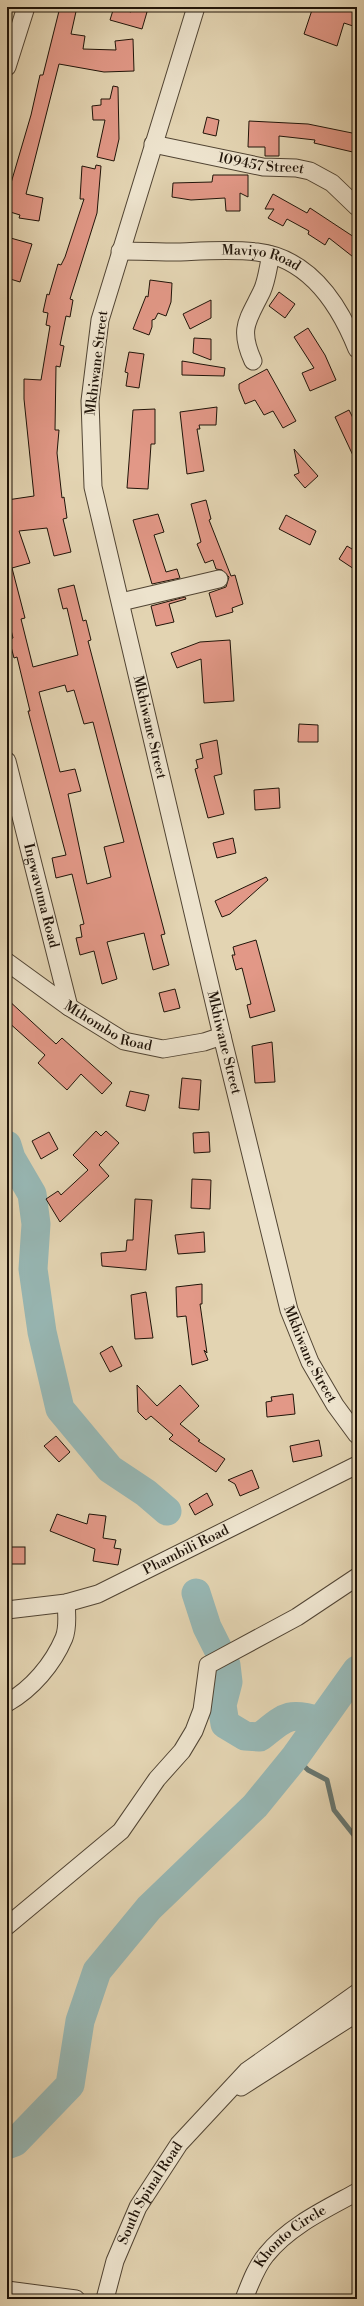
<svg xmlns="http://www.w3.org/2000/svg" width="364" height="2306" viewBox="0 0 364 2306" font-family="'Libre Bodoni',serif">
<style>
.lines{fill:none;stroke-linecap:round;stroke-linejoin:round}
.stream{stroke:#677670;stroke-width:5}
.river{stroke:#97b7b4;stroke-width:29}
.building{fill:#e29887;stroke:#201409;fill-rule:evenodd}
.minor-casing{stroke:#514433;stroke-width:19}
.minor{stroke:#ede3cd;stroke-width:17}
.labels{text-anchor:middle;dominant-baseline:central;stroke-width:4;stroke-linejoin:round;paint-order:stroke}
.street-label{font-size:14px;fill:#201409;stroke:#ede3cd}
</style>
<rect width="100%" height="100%" fill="#e3d4b2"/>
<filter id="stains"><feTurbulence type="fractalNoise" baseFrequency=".005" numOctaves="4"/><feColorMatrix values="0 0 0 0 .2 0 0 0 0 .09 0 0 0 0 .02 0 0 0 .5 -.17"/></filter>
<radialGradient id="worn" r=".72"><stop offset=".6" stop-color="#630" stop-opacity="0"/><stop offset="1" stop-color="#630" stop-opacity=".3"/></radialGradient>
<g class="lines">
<!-- stream -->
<polyline class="stream" points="295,1757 308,1770 327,1780 334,1810 357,1839"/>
<!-- river -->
<g class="river">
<polyline points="7,1145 11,1158 32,1194 36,1224 33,1269 42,1332 60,1409 110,1469 146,1493 167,1511"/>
<path d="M196,1593L207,1627L226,1665L228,1682L222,1705L225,1724L245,1736L260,1737C285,1717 288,1711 320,1721"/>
<polyline points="7,2145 15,2142 70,2085 80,2021 97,1971 149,1908 255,1806 295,1757 357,1670"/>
</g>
</g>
<!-- building -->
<g class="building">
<polygon points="60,7 77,7 71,34 85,36 83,49 116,50 115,41 133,39 134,71 104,72 59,64 26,194 43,198 39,221 19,218 20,215 7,211 7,181 11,183 31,115 40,75 43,75"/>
<polygon points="114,7 131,12 132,7 147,12 142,29 110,20"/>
<polygon points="313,7 357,7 357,16 353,26 344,23 337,46 304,34"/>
<polygon points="113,86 118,87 119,139 114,161 97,157 105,120 93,120 92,106 101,105 101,99 110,99"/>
<polygon points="207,117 219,120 216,136 203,133"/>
<polygon points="249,121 308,124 357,134 357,153 314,143 315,140 279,136 279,156 265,156 265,147 248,147"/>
<path d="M96,165L101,166L97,213L70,299L73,300L70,317L66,316L60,345L64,346L60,367L56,366L55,430H59L57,453L62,498L64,497L67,518L63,519L71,552L54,556L47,528L19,531L30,563L12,568L25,618L21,619L33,667L78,655L67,608L63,609L58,589L74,585L83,621L86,620L91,640L88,641L165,934L161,935L169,965L153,970L144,933L107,942L117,979L102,984L94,951L80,955L76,938L82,937L80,925L84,924L72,874L56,878L52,858L66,855L28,711H30L17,657L14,658L9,639L13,638L7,614V500L34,496L24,399V379L41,380L50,326L46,325L48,313L43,312L47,294L49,295L58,264L61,265L65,257L84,199H80L82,166L95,169ZM65,685L67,692L74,690L84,724L93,722L124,842L104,847L111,877L87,884L68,794L81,791L75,769L60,772L39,692Z"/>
<polygon points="213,175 248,175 248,197 240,193 240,211 226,211 225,198 191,200 172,197 173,183 212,182"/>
<polygon points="273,194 307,213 310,208 357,239 357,260 329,238 325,245 308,234 309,231 287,219 283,226 268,218 274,209 265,209"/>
<polygon points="7,237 32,244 20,282 7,278"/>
<polygon points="150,280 172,283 171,302 166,316 158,313 155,319 152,320 152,327 149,335 133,329 146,296 148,297"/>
<polygon points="279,292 295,304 285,318 269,306"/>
<polygon points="211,300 211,318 190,329 183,314"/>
<polygon points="308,328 325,355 336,380 310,391 302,373 314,368 294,337"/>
<polygon points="194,338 211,339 211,360 193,353"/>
<polygon points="129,352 144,354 139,388 126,386 128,373 125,372"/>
<polygon points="182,361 225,368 224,376 182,375"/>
<polygon points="267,369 296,421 283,428 273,411 264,415 255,400 245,404 239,389 239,384"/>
<polygon points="217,407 216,425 199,425 200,429 197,429 204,471 187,474 180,412"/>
<polygon points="155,409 155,444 151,444 148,489 127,488 133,410"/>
<polygon points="349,410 357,426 357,464 335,417"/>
<polygon points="294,449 318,476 305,488 294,475 299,473"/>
<polygon points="206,500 211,519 209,520 231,576 235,575 243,604 232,608 233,612 216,617 209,593 226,587 229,577 222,570 216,569 213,560 205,563 197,544 201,542 191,504"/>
<polygon points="158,514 164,532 154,535 166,572 177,569 180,578 152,584 133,520"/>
<polygon points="286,515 316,531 310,545 279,529"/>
<polygon points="347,546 357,552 357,571 339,559"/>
<polygon points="185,597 186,599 169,604 174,622 156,626 151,606"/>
<polygon points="230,640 234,701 204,703 201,659 177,668 171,653 200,642"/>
<polygon points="299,724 318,725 318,742 298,742"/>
<polygon points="217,740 222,774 214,776 224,814 208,818 195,769 198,768 196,760 203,758 200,744"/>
<polygon points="279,788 280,808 255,810 254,790"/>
<polygon points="233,838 236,853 217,858 213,843"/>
<polygon points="266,877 268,880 230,914 222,917 215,901"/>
<polygon points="256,940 275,1011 250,1018 247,1005 251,1004 242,968 236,970 232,955 235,955 233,947"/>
<polygon points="175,989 180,1008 164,1012 159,993"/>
<polygon points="7,999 56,1044 62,1038 112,1083 102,1094 81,1074 67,1090 38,1063 45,1055 7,1021"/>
<polygon points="272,1042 275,1082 255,1083 252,1046"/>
<polygon points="182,1078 201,1080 199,1110 179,1108"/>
<polygon points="130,1091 149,1095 145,1111 126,1106"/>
<polygon points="96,1131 101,1136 106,1131 119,1143 99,1165 109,1176 60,1222 46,1199 58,1191 61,1195 88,1170 73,1155"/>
<polygon points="49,1132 58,1149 41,1159 32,1141"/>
<polygon points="209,1132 210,1152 194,1153 193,1133"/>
<polygon points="192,1179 211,1180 210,1209 191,1208"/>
<polygon points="135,1199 152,1200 146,1270 102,1266 101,1253 126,1251 127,1240 133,1240"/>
<polygon points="204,1232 205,1252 178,1254 175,1235"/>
<polygon points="202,1284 202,1304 200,1304 207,1353 204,1350 208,1360 192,1365 186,1316 177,1317 176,1287"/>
<polygon points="146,1292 153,1338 135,1339 131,1295"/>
<polygon points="112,1346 122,1366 110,1372 100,1353"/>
<polygon points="137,1385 157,1406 180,1385 199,1406 180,1424 200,1440 198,1441 225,1459 216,1472 169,1439 173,1435 151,1416 146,1420 138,1412"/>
<polygon points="293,1394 295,1414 267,1417 266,1402 272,1401 271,1397"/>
<polygon points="56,1436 70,1452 59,1462 44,1446"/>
<polygon points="319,1440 322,1456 293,1462 290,1446"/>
<polygon points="252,1470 259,1488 240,1496 235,1484 228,1480"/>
<polygon points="207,1493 213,1505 195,1515 189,1504"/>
<polygon points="57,1514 87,1524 89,1514 106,1516 103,1538 116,1540 114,1548 121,1549 118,1565 93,1561 95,1549 50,1531"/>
<rect x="7" y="1547" width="18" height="17"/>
</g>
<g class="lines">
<!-- minor casing -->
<g class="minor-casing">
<g id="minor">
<path id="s1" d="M196,7L100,320L90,401L93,487L222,1036L289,1310L310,1362L335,1405L357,1435"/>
<polyline points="7,67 26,7"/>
<path id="s2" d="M153,144L263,167L296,168L310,171L332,183L357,207"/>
<path id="s3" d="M120,251C139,251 159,252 178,252C204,251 231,249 257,252C309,258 339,304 357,349"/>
<path d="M253,361C238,328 248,320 262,291C267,280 268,267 271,255"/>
<polyline points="121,602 219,579"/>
<path id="s4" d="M7,761L69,1007"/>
<path id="s5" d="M7,962L69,1007L124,1041L163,1049L204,1042L222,1036"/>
<path id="s6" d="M7,1610L66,1603L98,1594L357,1465"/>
<path d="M7,1703C32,1689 53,1664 64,1638C68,1628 67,1614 66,1603"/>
<polyline points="7,1926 121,1831 157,1779 182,1751 194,1731 202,1710 208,1665 297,1617 357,1577"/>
<polyline points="241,2087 357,2013"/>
<polyline points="7,2290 76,2299"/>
<path id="s7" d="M105,2299L115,2261L138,2207L179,2144L247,2071L357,1993"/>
<path id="s8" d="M244,2299C250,2284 256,2267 266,2255C289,2226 326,2209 357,2192"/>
</g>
</g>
<!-- minor -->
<use href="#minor" class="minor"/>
</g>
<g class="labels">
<!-- street labels -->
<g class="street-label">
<text stroke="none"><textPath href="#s2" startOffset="110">109457 Street</textPath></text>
<text stroke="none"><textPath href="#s3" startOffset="142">Maviyo Road</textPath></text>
<text transform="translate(97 363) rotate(-83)">Mkhiwane Street</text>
<text stroke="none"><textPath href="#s1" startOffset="742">Mkhiwane Street</textPath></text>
<text stroke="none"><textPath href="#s4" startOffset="139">Ingwavuma Road</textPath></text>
<text stroke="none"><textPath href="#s5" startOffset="121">Mthombo Road</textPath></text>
<text stroke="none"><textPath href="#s1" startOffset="1066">Mkhiwane Street</textPath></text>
<text stroke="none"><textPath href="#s1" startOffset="1390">Mkhiwane Street</textPath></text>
<text stroke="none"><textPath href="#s6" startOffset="191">Phambili Road</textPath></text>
<text stroke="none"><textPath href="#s7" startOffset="116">South Spinal Road</textPath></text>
<text stroke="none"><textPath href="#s8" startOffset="80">Khonto Circle</textPath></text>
</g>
</g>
<!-- margin -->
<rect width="364" height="2306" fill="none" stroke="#e3d4b2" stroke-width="24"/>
<rect x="8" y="8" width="348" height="2290" fill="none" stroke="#201409" stroke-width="2"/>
<rect x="12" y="12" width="340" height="2282" fill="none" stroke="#201409"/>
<rect width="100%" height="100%" filter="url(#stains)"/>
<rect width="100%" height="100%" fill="url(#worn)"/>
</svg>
